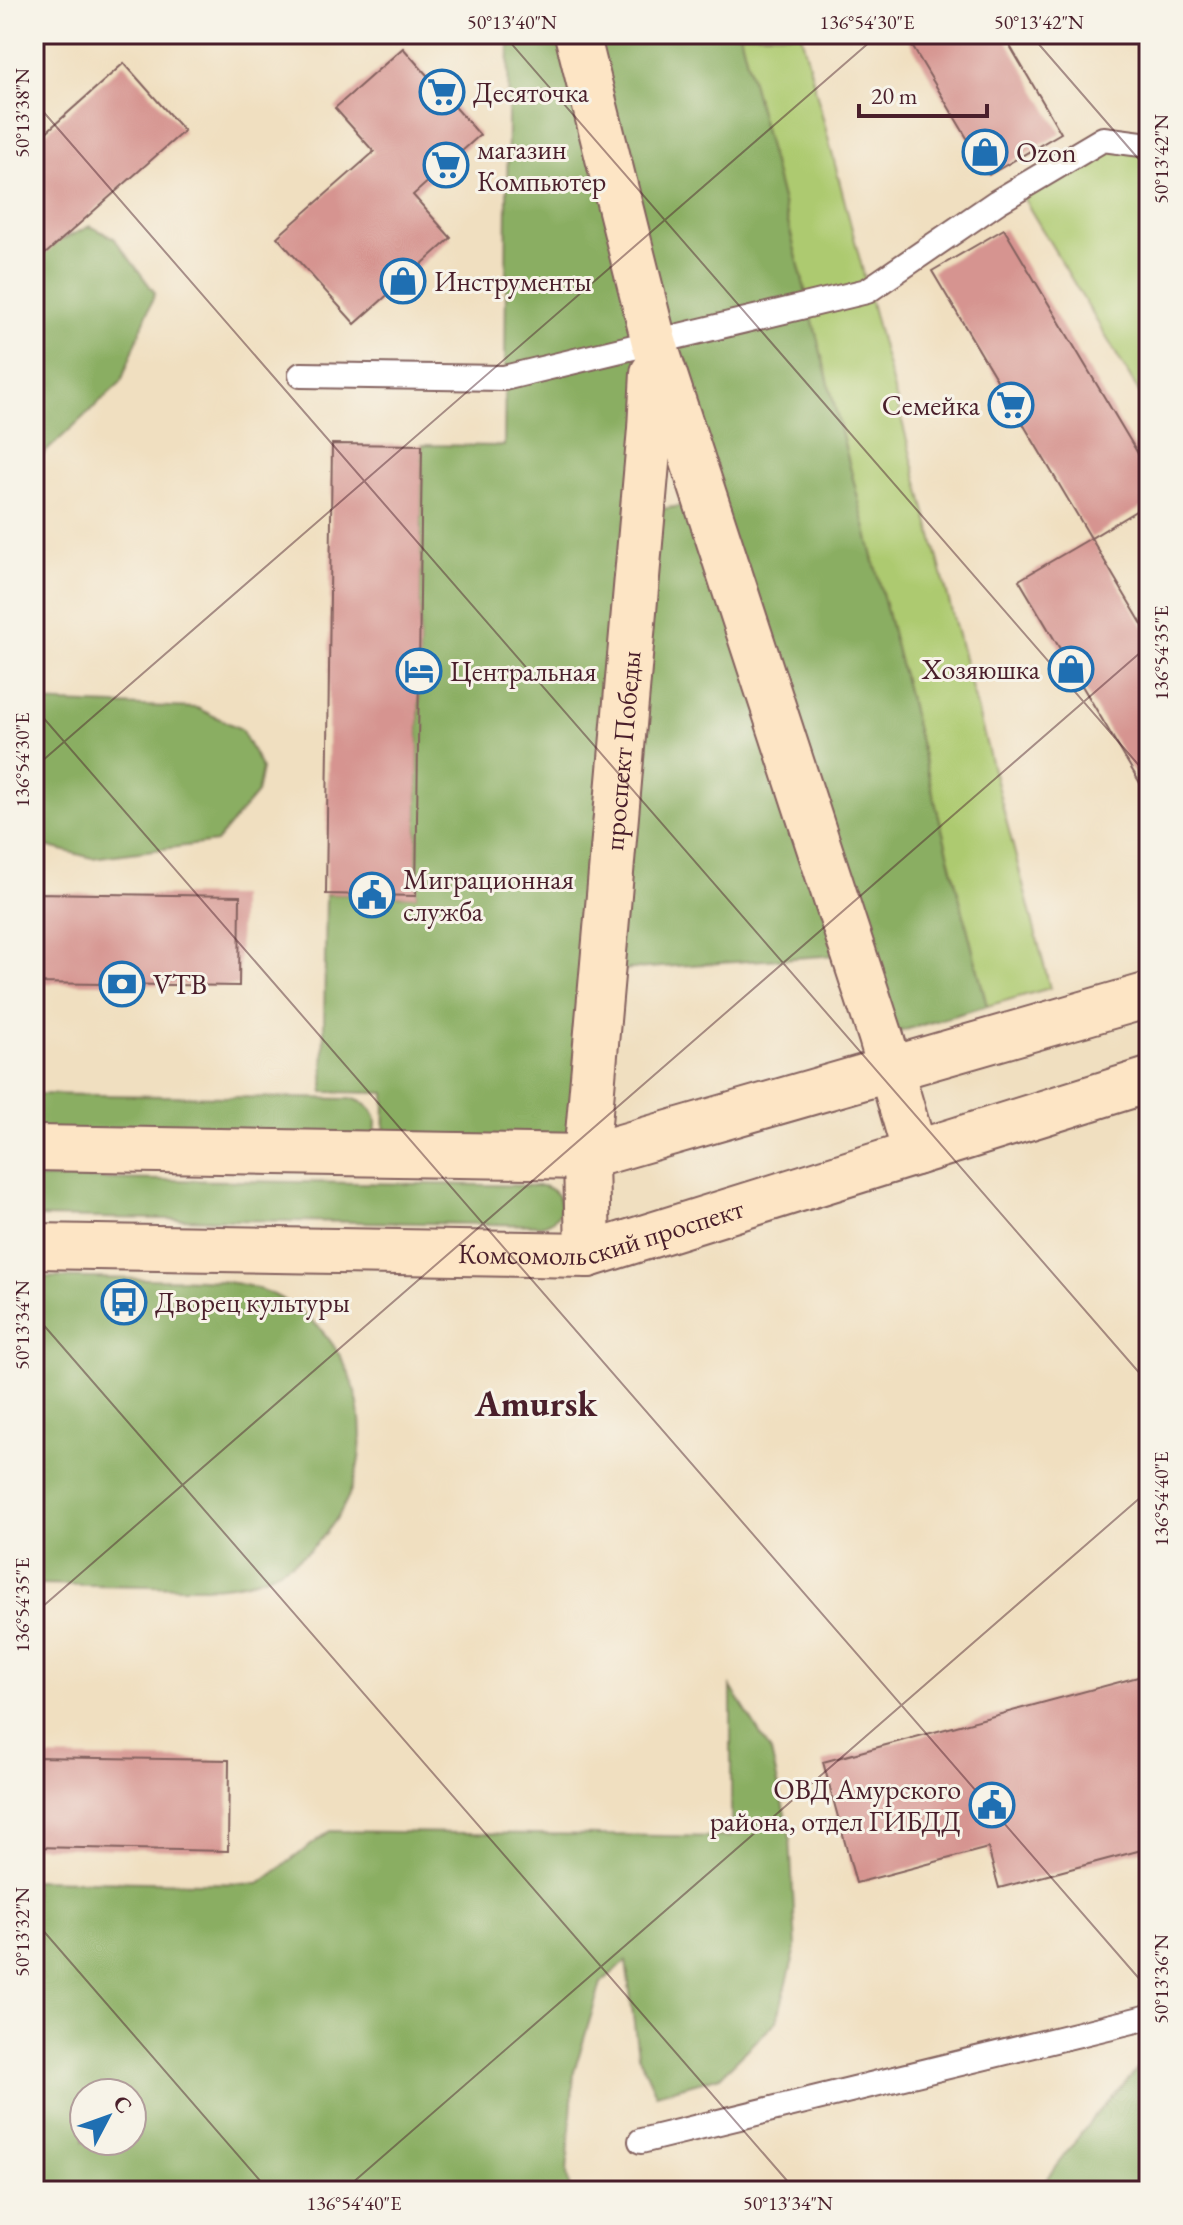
<svg xmlns="http://www.w3.org/2000/svg" width="1183" height="2225" viewBox="0 0 1183 2225" font-family="'EB Garamond',serif">
<style>
.green{fill:#adca70;stroke:#7c744e;stroke-width:2}
.forest{fill:#8aae62;stroke:#6a6646;stroke-width:2;fill-rule:evenodd}
.building{fill:#d69490}
.lines{fill:none;stroke-linecap:round;stroke-linejoin:round}
.lane-casing{stroke:#84625f;stroke-width:28}
.secondary-casing{stroke:#84625f;stroke-width:48}
.lane{stroke:#fff;stroke-width:24}
.secondary{stroke:#fde5c5;stroke-width:44}
.ticks{fill:none;stroke:#4a1f2b;stroke-width:2;stroke-opacity:0.45}
.labels{text-anchor:middle;dominant-baseline:central;stroke-width:6;stroke-linejoin:round;paint-order:stroke}
.poi-label{font-size:28px;fill:#4a1f2b;stroke:#f7f3e8;text-anchor:start}
.street-label{font-size:28px;fill:#4a1f2b;stroke:#f7f3e8}
.district-label{font-size:36px;font-weight:bold;fill:#4a1f2b;stroke:#f7f3e8}
.neatline{fill:none;stroke:#4a1f2b;stroke-width:3}
.ticks-label{font-size:20px;text-anchor:middle;fill:#4a1f2b}
</style>
<rect width="100%" height="100%" fill="#f7f3e8"/>
<filter id="ink" filterUnits="userSpaceOnUse"><feTurbulence type="fractalNoise" baseFrequency=".0125" numOctaves="2"/><feDisplacementMap in="SourceGraphic" scale="16" xChannelSelector="R" yChannelSelector="G"/><feConvolveMatrix kernelMatrix="1 2 1 2 8 2 1 2 1" color-interpolation-filters="sRGB"/></filter>
<filter id="wash" filterUnits="userSpaceOnUse"><feTurbulence type="fractalNoise" baseFrequency=".006" numOctaves="4" result="noise"/><feDisplacementMap in="SourceGraphic" scale="32" xChannelSelector="R" yChannelSelector="G"/><feGaussianBlur stdDeviation="1.8" result="paint"/><feColorMatrix in="noise" values="0 0 0 0 0 0 0 0 0 0 0 0 0 0 0 0 0 1.4 0 .05"/><feComposite in="paint" operator="in"/></filter>
<g filter="url(#wash)">
<rect width="100%" height="100%" fill="#f0dfc0"/>
<!-- green -->
<g class="green">
<polygon points="740,34 801,34 1050,988 987,1006"/>
<polygon points="1103,139 1149,145 1149,409 1018,189"/>
</g>
<!-- forest -->
<g class="forest">
<path d="M509,34H740L987,1006L881,1037L853,954L604,971L586,1157L384,1154L385,1093L323,1092L326,894L416,896L422,445L504,446ZM650,429L705,502L643,512Z"/>
<polygon points="90,226 114,238 155,293 121,382 34,463 34,256 40,250"/>
<polygon points="34,702 197,708 241,729 262,769 257,793 216,842 92,858 34,843"/>
<path d="M34,1094L354,1099C373,1105 380,1116 374,1135L34,1142Z"/>
<path d="M34,1178L543,1186C566,1193 567,1219 542,1225L34,1217Z"/>
<path d="M34,1277C72,1278 111,1278 149,1279C191,1280 236,1277 274,1295C392,1352 389,1524 269,1575C231,1591 189,1587 149,1586C111,1585 72,1585 34,1584Z"/>
<path d="M731,1687L771,1752L790,1837L796,1948L777,2021L720,2076L656,2094L638,2055L626,1961L601,1983L574,2072L567,2173L570,2191H34V1880L259,1884L330,1831L731,1837ZM132,2093V2141H84V2093Z"/>
<polygon points="1149,2056 1149,2191 1037,2191 1093,2118"/>
</g>
<g id="blocks">
<!-- building -->
<g class="building">
<polygon points="905,34 1003,34 1061,133 989,175"/>
<polygon points="403,48 480,135 413,195 451,238 355,324 277,237 374,152 335,108"/>
<polygon points="124,63 184,131 34,264 34,143"/>
<polygon points="1004,229 1149,472 1149,503 1091,538 932,271"/>
<polygon points="332,444 422,445 416,896 326,894"/>
<polygon points="1091,538 1149,636 1149,798 1019,580"/>
<polygon points="34,893 240,896 239,986 34,983"/>
<polygon points="1149,1674 1149,1848 999,1888 988,1848 856,1883 823,1762"/>
<polygon points="34,1757 229,1760 228,1851 34,1847"/>
</g>
</g>
</g>
<g filter="url(#ink)">
<use href="#blocks" fill-opacity="0" stroke="#84625f" stroke-width="2"/>
<g class="lines">
<!-- lane casing -->
<g class="lane-casing">
<g id="lane">
<polyline points="301,375 504,378 867,291 997,202 1103,139 1149,145"/>
<polyline points="641,2141 1149,2017"/>
</g>
</g>
<!-- secondary casing -->
<g class="secondary-casing">
<g id="secondary">
<polyline points="577,34 654,342 881,1037 915,1153"/>
<polyline points="34,1148 586,1157 1149,995"/>
<path id="s1" d="M34,1246L588,1255L1149,1080"/>
<path id="s2" d="M588,1255L586,1157L650,429L653,373"/>
</g>
</g>
<!-- lane -->
<use href="#lane" class="lane"/>
<!-- secondary -->
<use href="#secondary" class="secondary"/>
</g>
</g>
<!-- ticks -->
<path class="ticks" d="M503,34L1149,777M1030,34L1149,171M34,101L1149,1384M34,707L1149,1990M34,768L879,34M34,1314L796,2191M34,1614L1149,645M34,1920L269,2191M343,2191L1149,1490"/>
<!-- icons -->
<defs>
<g id="supermarket-ring" transform="scale(2.3)"><circle r="9.5" fill="#f7f3e8" stroke="#1f6fb2" stroke-width="1.5"/><path d="M-6-5.5h2.5l.6 2H6L4.5 2H-2.5L-4.4-4H-6ZM-1.5 3.2a1.3 1.3 0 1 0 .1 0ZM3 3.2a1.3 1.3 0 1 0 .1 0Z" fill="#1f6fb2"/></g>
<g id="shop-ring" transform="scale(2.3)"><circle r="9.5" fill="#f7f3e8" stroke="#1f6fb2" stroke-width="1.5"/><path d="M-5-2.5h2.3a2.7 3.5 0 0 1 5.4 0H5L5.5 6h-11ZM-1.5-2.5h3a1.5 2.3 0 0 0-3 0Z" fill="#1f6fb2"/></g>
<g id="hotel-ring" transform="scale(2.3)"><circle r="9.5" fill="#f7f3e8" stroke="#1f6fb2" stroke-width="1.5"/><path d="M-6-4.5h1.5V1H6V5H4.5V3h-9V5H-6ZM-4 0a1.8 1.8 0 1 1 3.6 0ZM.5 0V-2.5h3Q6-2.5 6 0Z" fill="#1f6fb2"/></g>
<g id="civic-ring" transform="scale(2.3)"><circle r="9.5" fill="#f7f3e8" stroke="#1f6fb2" stroke-width="1.5"/><path d="M-.6-6.5H3V-4.5H.6V-3L4-1V1h2V6H-6V1h2V-1L-.6-3ZM-1.2 2.5V6h2.4V2.5Z" fill="#1f6fb2"/></g>
<g id="bank-ring" transform="scale(2.3)"><circle r="9.5" fill="#f7f3e8" stroke="#1f6fb2" stroke-width="1.5"/><path d="M-6-4H6V4H-6ZM0-2.3a2.3 2.3 0 1 0 0 4.6a2.3 2.3 0 1 0 0-4.6Z" fill="#1f6fb2"/></g>
<g id="bus-ring" transform="scale(2.3)"><circle r="9.5" fill="#f7f3e8" stroke="#1f6fb2" stroke-width="1.5"/><path d="M-5-6H5V4H4V6H2V4H-2V6H-4V4H-5ZM-3.5-4V0h7V-4ZM-3.5 1.2v1.5H-2V1.2ZM2 1.2v1.5H3.5V1.2Z" fill="#1f6fb2"/></g>
</defs>
<g fill-rule="evenodd">
<use href="#supermarket-ring" x="442" y="92"/>
<use href="#shop-ring" x="985" y="152"/>
<use href="#supermarket-ring" x="446" y="165"/>
<use href="#shop-ring" x="403" y="281"/>
<use href="#supermarket-ring" x="1011" y="405"/>
<use href="#shop-ring" x="1071" y="669"/>
<use href="#hotel-ring" x="419" y="671"/>
<use href="#civic-ring" x="372" y="895"/>
<use href="#bank-ring" x="122" y="984"/>
<use href="#bus-ring" x="124" y="1302"/>
<use href="#civic-ring" x="992" y="1805"/>
</g>
<g class="labels">
<!-- poi labels -->
<g class="poi-label">
<text x="473" y="92">Десяточка</text>
<text x="477" y="149">магазин<tspan x="477" dy="32">Компьютер</tspan></text>
<text x="1016" y="152">Ozon</text>
<text x="434" y="281">Инструменты</text>
<text x="980" y="405" text-anchor="end">Семейка</text>
<text x="1040" y="669" text-anchor="end">Хозяюшка</text>
<text x="450" y="671">Центральная</text>
<text x="403" y="879">Миграционная<tspan x="403" dy="32">служба</tspan></text>
<text x="153" y="984">VTB</text>
<text x="155" y="1302">Дворец культуры</text>
<text x="961" y="1789" text-anchor="end">ОВД Амурского<tspan x="961" dy="32">района, отдел ГИБДД</tspan></text>
</g>
<!-- street labels -->
<g class="street-label">
<text stroke="none"><textPath href="#s2" startOffset="506">проспект Победы</textPath></text>
<text stroke="none"><textPath href="#s1" startOffset="570">Комсомольский проспект</textPath></text>
</g>
<!-- district labels -->
<g class="district-label">
<text x="536" y="1403">Amursk</text>
</g>
</g>
<!-- margin -->
<rect width="1183" height="2225" fill="none" stroke="#f7f3e8" stroke-width="88"/>
<!-- north arrow -->
<g transform="translate(108 2117) rotate(49)"><circle r="38" fill="#f7f3e8" stroke="#b29e9c" stroke-width="2"/>
<path d="M0-6L14 30L0 20L-14 30Z" fill="#1f6fb2"/>
<text y="-12" font-size="22" font-weight="bold" text-anchor="middle" fill="#4a1f2b">С</text>
</g>
<!-- scale -->
<path d="M859 104v12h128v-12" fill="none" stroke="#4a1f2b" stroke-width="4"/>
<text x="871" y="104" font-size="24" fill="#4a1f2b" stroke="#f7f3e8" stroke-width="6" paint-order="stroke">20 m</text>
<rect x="44" y="44" width="1095" height="2137" class="neatline"/>
<g class="ticks-label">
<text x="512" y="29">50°13'40"N</text>
<text x="867" y="29">136°54'30"E</text>
<text x="1039" y="29">50°13'42"N</text>
<text transform="translate(22 113) rotate(-90)" y="7">50°13'38"N</text>
<text transform="translate(1161 159) rotate(-90)" y="7">50°13'42"N</text>
<text transform="translate(1161 653) rotate(-90)" y="7">136°54'35"E</text>
<text transform="translate(22 760) rotate(-90)" y="7">136°54'30"E</text>
<text transform="translate(22 1325) rotate(-90)" y="7">50°13'34"N</text>
<text transform="translate(1161 1499) rotate(-90)" y="7">136°54'40"E</text>
<text transform="translate(22 1605) rotate(-90)" y="7">136°54'35"E</text>
<text transform="translate(22 1932) rotate(-90)" y="7">50°13'32"N</text>
<text transform="translate(1161 1979) rotate(-90)" y="7">50°13'36"N</text>
<text x="354" y="2210">136°54'40"E</text>
<text x="788" y="2210">50°13'34"N</text>
</g>
</svg>
